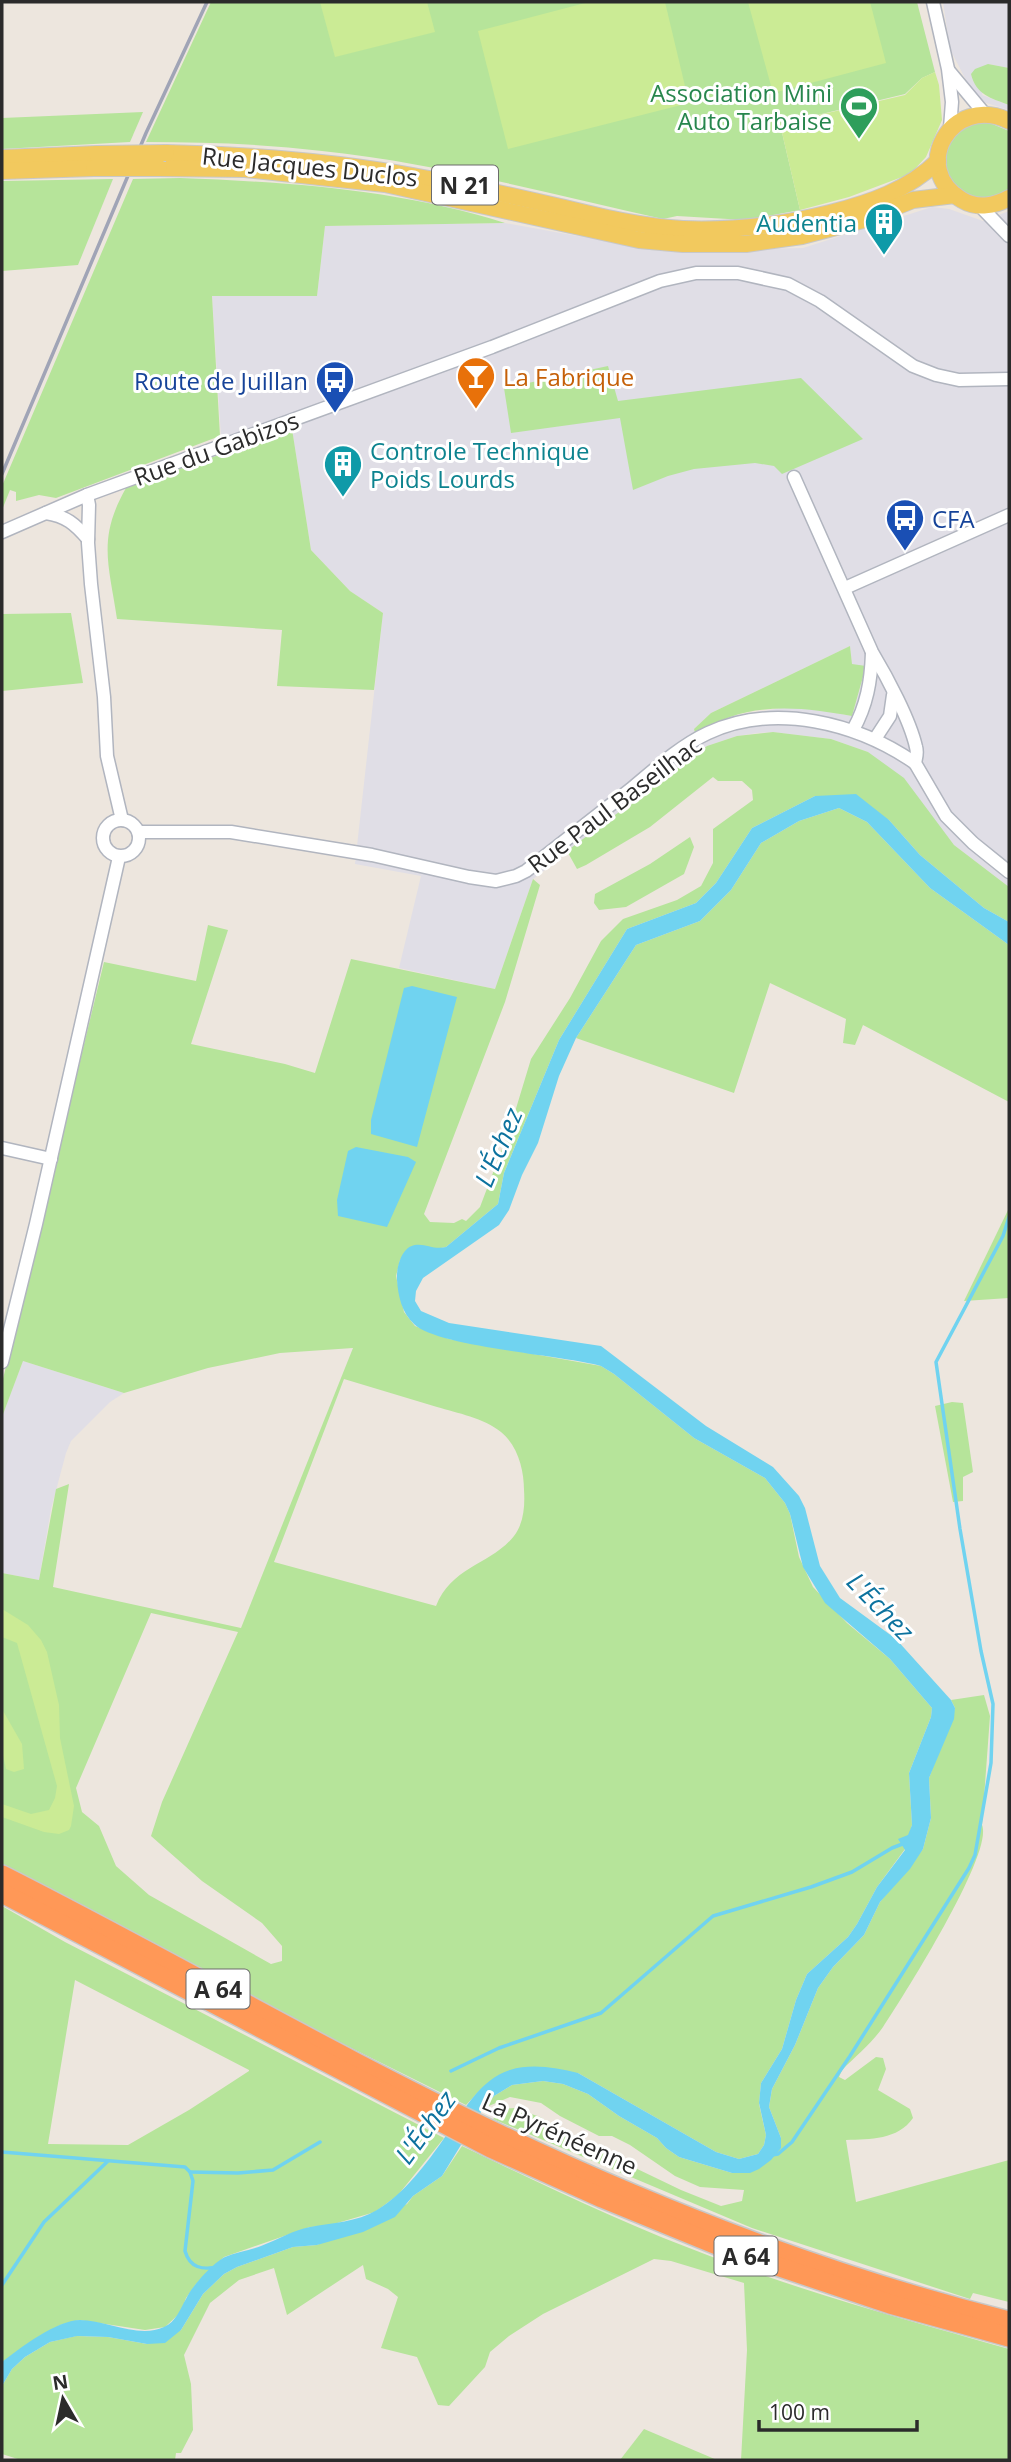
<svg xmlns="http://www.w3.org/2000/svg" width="1011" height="2462" viewBox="0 0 1011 2462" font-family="'Open Sans',sans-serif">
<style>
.industrial{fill:#e0dee6;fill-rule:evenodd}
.green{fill:#b6e49a;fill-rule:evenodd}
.pitch{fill:#cbeb95}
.water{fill:#70d3f0}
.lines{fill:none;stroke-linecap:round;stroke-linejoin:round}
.stream{stroke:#70d3f0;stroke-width:3.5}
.minor-casing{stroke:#b1b5bf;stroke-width:15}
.major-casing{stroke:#c8c8c8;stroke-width:18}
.highway-casing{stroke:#c8c8c8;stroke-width:22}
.minor{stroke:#fff;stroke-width:12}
.major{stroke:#f2c95e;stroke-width:16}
.highway{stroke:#ff9857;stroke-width:19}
.rail{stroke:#a0a4b6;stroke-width:3.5}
.major-bridge-casing{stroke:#c8c8c8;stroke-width:18;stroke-linecap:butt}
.major-bridge{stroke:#f2c95e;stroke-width:16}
.labels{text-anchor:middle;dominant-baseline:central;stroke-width:6;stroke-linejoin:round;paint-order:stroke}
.shield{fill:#fff;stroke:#6b6b6b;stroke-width:2}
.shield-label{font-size:23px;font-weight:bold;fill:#2b2b2b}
.leisure-label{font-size:24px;fill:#27864d;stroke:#fff;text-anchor:end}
.street-label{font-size:24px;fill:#2b2b2b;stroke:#fff}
.culture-label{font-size:24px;fill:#0d838f;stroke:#fff;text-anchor:end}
.food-label{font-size:24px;fill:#c56008;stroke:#fff;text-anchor:start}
.transit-label{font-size:24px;fill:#164399;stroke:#fff;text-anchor:end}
.water-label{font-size:26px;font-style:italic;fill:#0c729e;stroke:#fff}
</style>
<rect width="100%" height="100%" fill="#ede6de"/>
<!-- industrial -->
<g class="industrial">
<polygon points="943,2 1009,2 1009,68 988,64 982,95 1009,105 1009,110 980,101 968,84 950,49"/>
<path d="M932,207L949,209L983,221L1009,211V887L954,845L939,826L868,752L831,739L773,732L757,733L737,736L707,746L533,879L495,989L399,968L421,876L355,864L383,613L350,591L311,550L292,429L222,453L212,295L317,296L325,226L505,223L660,251L803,248ZM850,646L852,664L866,667L852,716L810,708H782L731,716L695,733L694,729L711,713Z"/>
<polygon points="23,1361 124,1393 110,1402 71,1441 66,1453 51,1509 39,1580 2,1573 2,1417"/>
</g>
<!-- green -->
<g class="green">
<path d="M211,2H917L935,72L922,78L905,94L780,124L800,210L745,220L677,216L663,219C550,194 437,163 322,151C264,144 205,142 146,142Z"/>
<path d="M988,64L1009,68V105C991,98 976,95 971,74L975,69Z"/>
<polygon points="143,112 130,142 2,149 2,118"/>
<path d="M985,121L1009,131V190C947,224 916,132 985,121Z"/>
<path d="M180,178C290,182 401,190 505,223L325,226L317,296H212L220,436L56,498L39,495L16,501V492L10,490L2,510V486L133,179Z"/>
<polygon points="113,179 78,265 2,271 2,181"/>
<polygon points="608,366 618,401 801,378 863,439 782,474 774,466 755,463 694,469 668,476 633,490 620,418 511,433 504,388"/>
<path d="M292,429L311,550L350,591L383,613L374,690L277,686L282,630L117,619C109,564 97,539 126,488Z"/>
<polygon points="71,613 83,683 2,691 2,614"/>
<path d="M850,646L852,664L866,666L852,716C812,709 770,703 730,717C718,721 706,728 695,733L694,729L711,713Z"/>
<path d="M773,732L831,739L868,752L904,778L954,845L1009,887V922L984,908L920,855L889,820L815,796L752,828L716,883L696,903L627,929L559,1040L504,1173L498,1204L446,1247L436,1249L418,1245L400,1260L396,1276L404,1312L415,1326L449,1339L601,1366L614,1374L694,1438L765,1478L785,1503L790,1514L799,1557L813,1587L847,1623L890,1659L932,1708L931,1717L909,1773L912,1825L905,1849L877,1887L857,1924L848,1937L807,1974L796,2000L782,2049L761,2083L759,2104L766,2135L764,2145L758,2154L739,2159L716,2152L578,2073L482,2088L466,2105L309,2027L2,1865V1573L39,1580L56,1489L69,1484L53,1587L241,1628L353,1348L280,1353L208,1368L124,1393L23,1361L2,1417V1383L104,962L196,981L208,925L228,930L191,1044L285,1064L315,1073L351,959L495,989L533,879L540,885L505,1002L424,1214L430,1222L454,1223L462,1219L466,1221L480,1207L511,1125L531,1059L570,998L601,941L623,919L677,900L701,886L713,863V829L753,800L752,790L742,781H718L713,777L650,827L586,865L577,869L567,851L707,746L737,736ZM344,1379C375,1388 406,1398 437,1407C457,1413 484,1418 501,1432C518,1446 524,1470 524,1490C525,1505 524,1523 514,1536C491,1565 452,1566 436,1606L274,1562ZM151,1613L238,1632L162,1802L151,1836L202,1881L262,1923L282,1946V1961L271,1964L149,1895L116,1866L99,1826L82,1812L76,1788Z"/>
<polygon points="839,808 867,822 930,888 1009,945 1009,1102 863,1025 855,1045 843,1043 846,1019 770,983 734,1093 576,1038 636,945 700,921 731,890 761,843 799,821"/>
<polygon points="690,837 694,847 684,874 626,907 599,910 594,903 595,894 650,864"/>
<polygon points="1009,1208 1009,1298 964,1301"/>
<polygon points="952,1402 963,1403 973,1472 963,1477 963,1501 953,1502 935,1406"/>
<path d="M984,1695L990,1716L982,1825C994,1853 903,1997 883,2027C872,2043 856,2056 842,2070L839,2077L845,2080L876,2057L883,2058L886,2069L878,2090L910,2109L913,2118C898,2140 870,2139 846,2140L856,2202L1009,2160V2302L973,2293L970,2299L752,2228L493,2119L503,2109L515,2108L540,2117L577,2140L681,2190L721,2206L742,2201L744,2190L700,2187L675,2176L630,2145L612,2136H599L560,2116L541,2103L510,2097L484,2108L494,2096L512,2085L543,2081L563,2084L588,2094L619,2116L657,2138L666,2148L679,2157L732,2173L781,2138L769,2107L772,2089L795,2045L818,1988L833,1967L864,1935L880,1902L923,1849L931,1818L929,1778L955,1708L951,1700Z"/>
<path d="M2,1906L65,1942L444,2138L398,2195L375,2212L327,2226L310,2227L224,2257L196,2284L186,2298L181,2312L165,2327L145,2330L79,2320L60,2325L2,2362ZM75,1980L249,2070V2071L189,2110L128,2145L48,2144Z"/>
<path d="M462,2146C545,2186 628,2226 715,2258C811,2294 910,2321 1009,2349V2460H741L747,2350L744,2283L671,2261L654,2259L543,2314L509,2336L490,2352L485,2367L449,2406L438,2405L417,2357L381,2348L398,2297L388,2289L366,2279L363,2265L287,2315L274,2268L239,2280L210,2303L184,2355L191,2384L193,2430L181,2453H176L175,2460H21L2,2454V2386L12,2369L25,2357L50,2342L76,2336L108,2337L147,2344L181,2330L203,2294L224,2274L237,2267L293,2247L317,2245L407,2204L413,2196L442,2176Z"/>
<polygon points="644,2429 717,2460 620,2460"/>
</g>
<!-- pitch -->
<g class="pitch">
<polygon points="320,2 427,2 435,32 335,57"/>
<polygon points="589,2 665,2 689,103 508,149 478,31"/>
<polygon points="748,2 870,2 886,63 773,93"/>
<polygon points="935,72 939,85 942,120 926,157 910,174 849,197 800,210 780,124 905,95 922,78"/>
<polygon points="2,1609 28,1625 41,1640 47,1652 59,1705 60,1738 74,1806 71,1826 69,1830 59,1834 44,1832 2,1817 2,1804 31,1814 49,1810 55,1798 57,1786 17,1643 2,1637"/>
<polygon points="2,1709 22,1744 24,1769 14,1772 6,1769 2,1751"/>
</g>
<!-- water -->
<g class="water">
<path d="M856,794L889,820L920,855L984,908L1009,922V945L930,888L867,822L839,808L799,821L761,843L731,890L700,921L636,945L576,1038L559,1076L538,1143L522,1175L509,1210L499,1225L423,1278L416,1291L415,1301L421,1311L449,1323L601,1346L706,1426L773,1467L799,1496L805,1508L820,1566L840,1598L896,1639L951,1700L955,1708L954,1719L929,1778L931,1818L923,1849L910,1869L880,1902L864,1935L833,1967L818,1988L795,2045L772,2089L769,2107L781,2138V2148L771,2160L759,2169L750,2173H732L679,2157L666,2148L657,2138L619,2116L588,2094L563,2084L543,2081L512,2085L494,2096L483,2109L442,2176L413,2196L395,2217L363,2232L317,2245L293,2247L237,2267L224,2274L203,2294L181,2330L165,2343L147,2344L108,2337L77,2336L50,2342L25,2357L12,2369L2,2386V2362C20,2348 57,2320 80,2320C106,2320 139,2339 164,2327C176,2322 180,2309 186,2299C191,2287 214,2262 225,2257C236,2252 250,2250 261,2246C277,2240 293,2230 310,2227C332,2223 357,2222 377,2210C404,2194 427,2163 445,2137C462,2113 480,2079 510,2070C532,2063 557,2068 578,2073L716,2152L739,2159L758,2154L764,2145L766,2135L759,2103L761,2083L782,2049L796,2000L807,1974L848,1937L857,1924L877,1887L905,1850L898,1839L908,1835L912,1825L909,1773L931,1717L932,1708L890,1659L825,1603L803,1567L790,1514L785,1503L765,1478L694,1438L614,1374L601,1366C563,1355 437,1347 414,1324C402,1313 398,1296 397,1280C396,1269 401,1247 415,1245C425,1243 434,1250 446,1247L498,1204L504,1173L559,1040L627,929L696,903L716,883L752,828L815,796Z"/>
<polygon points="412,986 457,997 417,1147 371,1134 371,1120 404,988"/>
<polygon points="356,1147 408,1157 416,1162 387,1227 338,1216 337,1200 348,1151"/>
</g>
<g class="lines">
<!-- stream -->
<g class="stream">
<polyline points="451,2071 499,2048 601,2013 713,1916 811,1887 852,1872 892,1848 905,1843"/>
<path d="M2,2152L185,2167L190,2172L193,2181L185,2251C190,2268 202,2270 218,2267"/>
<polyline points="772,2155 778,2154 792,2142 850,2056 969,1868 975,1855 991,1763 993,1704 981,1651 960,1529 936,1362 1003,1236 1009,1217"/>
<polyline points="190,2172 238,2173 273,2170 320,2142"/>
<polyline points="2,2285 44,2222 107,2162"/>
</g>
<!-- minor casing -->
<g class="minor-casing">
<g id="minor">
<polyline points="933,2 948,69 952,102 950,128"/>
<polyline points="949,71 984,113"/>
<polyline points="980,206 1009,236"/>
<path d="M794,477L872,652C887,677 910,720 916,747C918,753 916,758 915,763L946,816L973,843L1009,872"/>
<polyline points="87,495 89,505 88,543 91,584 104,697 107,756 122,820"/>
<path d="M46,513C66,516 75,524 88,539"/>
<polyline points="2,532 87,495 492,347 660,281 696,273 738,273 788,284 820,301 913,366 936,375 959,380 1009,379"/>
<polyline points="845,588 1009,515"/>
<path d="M853,730C867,705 871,681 872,653"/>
<polyline points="875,739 890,716 893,695"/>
<circle cx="121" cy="838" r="18"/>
<path d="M139,832H231L372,855L469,877L496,881L516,876L526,871C561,844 596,816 631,789C655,769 680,746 708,733C775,702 857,723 915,763"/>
<polyline points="2,1148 51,1159"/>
<polyline points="2,1362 36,1224 119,857"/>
</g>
</g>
<!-- major casing -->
<g class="major-casing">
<g id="major">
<path d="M1009,121C951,93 909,169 962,200C977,209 995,206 1009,198"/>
<path d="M166,153C249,155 331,161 413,176C466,185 517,197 569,209C606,218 645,227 683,229C733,231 782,225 830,213C870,203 908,190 938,161"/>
<polyline points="2,158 97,154"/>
<polyline points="159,168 245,169 385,184 639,240 683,244 746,244 802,236 863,220 913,200 955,195"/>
<polyline points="2,171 94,168"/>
</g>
</g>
<!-- highway casing -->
<g class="highway-casing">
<g id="highway">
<path d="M2,1875C169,1959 330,2054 499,2134C663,2212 833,2277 1009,2321"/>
<polyline points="2,1893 491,2148 602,2198 729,2250 890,2304 1009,2337"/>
</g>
</g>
<!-- minor -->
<use href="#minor" class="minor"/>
<!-- major -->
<use href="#major" class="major"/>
<!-- highway -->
<use href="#highway" class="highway"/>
<!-- rail -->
<polyline class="rail" points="2,474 146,133 207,2"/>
<!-- major-bridge casing -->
<g class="major-bridge-casing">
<g id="major-bridge">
<polyline points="97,154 166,153"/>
<polyline points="94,168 159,168"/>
</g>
</g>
<!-- major-bridge -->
<use href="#major-bridge" class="major-bridge"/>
</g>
<!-- icons -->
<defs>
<g id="stadium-pin" transform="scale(2.0125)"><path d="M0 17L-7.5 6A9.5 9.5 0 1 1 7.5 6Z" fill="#2e9e5b" stroke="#fff"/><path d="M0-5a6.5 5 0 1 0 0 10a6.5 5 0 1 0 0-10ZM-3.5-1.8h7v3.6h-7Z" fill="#fff"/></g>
<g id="building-pin" transform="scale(2.0125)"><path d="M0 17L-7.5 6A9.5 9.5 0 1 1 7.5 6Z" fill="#0f9aa8" stroke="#fff"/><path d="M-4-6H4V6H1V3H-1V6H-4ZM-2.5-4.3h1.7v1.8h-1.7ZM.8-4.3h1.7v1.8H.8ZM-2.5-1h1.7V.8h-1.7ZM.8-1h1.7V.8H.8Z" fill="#fff"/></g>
<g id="bar-pin" transform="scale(2.0125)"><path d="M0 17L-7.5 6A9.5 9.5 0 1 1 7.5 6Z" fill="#e8710a" stroke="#fff"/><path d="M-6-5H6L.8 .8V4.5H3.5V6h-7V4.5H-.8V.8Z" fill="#fff"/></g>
<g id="bus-pin" transform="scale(2.0125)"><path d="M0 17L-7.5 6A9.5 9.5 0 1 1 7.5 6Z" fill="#1a4fb4" stroke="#fff"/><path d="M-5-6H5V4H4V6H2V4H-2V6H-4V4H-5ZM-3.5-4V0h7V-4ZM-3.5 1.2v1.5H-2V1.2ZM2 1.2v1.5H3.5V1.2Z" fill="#fff"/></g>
</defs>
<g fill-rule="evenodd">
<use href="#stadium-pin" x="859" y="106"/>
<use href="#building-pin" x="884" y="222"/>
<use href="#bar-pin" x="476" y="376"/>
<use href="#bus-pin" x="335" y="380"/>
<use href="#building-pin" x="343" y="464"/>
<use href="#bus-pin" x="905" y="518"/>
</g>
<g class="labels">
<!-- shield labels -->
<g class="shield">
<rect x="432" y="165.5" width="66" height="39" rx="5"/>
<rect x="186.5" y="1969.5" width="63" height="39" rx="5"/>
<rect x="714.5" y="2236.5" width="63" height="39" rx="5"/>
</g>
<g class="shield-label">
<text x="465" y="185">N 21</text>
<text x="218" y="1989">A 64</text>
<text x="746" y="2256">A 64</text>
</g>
<!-- leisure labels -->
<g class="leisure-label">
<text x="832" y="92">Association Mini<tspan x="832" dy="28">Auto Tarbaise</tspan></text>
</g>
<!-- street labels -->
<g class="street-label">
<text transform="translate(310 166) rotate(6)">Rue Jacques Duclos</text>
<text transform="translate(216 448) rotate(-20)">Rue du Gabizos</text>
<text transform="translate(614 804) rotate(-37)">Rue Paul Baseilhac</text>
<text transform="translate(560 2133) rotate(24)">La Pyrénéenne</text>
</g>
<!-- culture labels -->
<g class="culture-label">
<text x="857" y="222">Audentia</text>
<text x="370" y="450" text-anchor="start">Controle Technique<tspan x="370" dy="28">Poids Lourds</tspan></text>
</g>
<!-- food labels -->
<g class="food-label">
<text x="503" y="376">La Fabrique</text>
</g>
<!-- transit labels -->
<g class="transit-label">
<text x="308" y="380">Route de Juillan</text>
<text x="932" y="518" text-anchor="start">CFA</text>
</g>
<!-- water labels -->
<g class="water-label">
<text transform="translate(498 1147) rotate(-67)">L'Échez</text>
<text transform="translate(881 1606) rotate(46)">L'Échez</text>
<text transform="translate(425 2127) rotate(-54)">L'Échez</text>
</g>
</g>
<!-- border -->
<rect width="1011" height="2462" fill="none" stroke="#2b2b2b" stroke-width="7"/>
<!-- north arrow -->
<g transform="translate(63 2399) rotate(351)" stroke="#ffffff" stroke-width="5" paint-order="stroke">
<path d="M0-5L12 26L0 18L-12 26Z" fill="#2b2b2b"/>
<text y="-10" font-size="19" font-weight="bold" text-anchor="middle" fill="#2b2b2b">N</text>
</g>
<!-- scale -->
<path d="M759 2420v10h158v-10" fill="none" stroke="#2b2b2b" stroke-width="3.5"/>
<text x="769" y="2420" font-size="21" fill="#2b2b2b" stroke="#ffffff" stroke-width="5" paint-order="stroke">100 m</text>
</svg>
